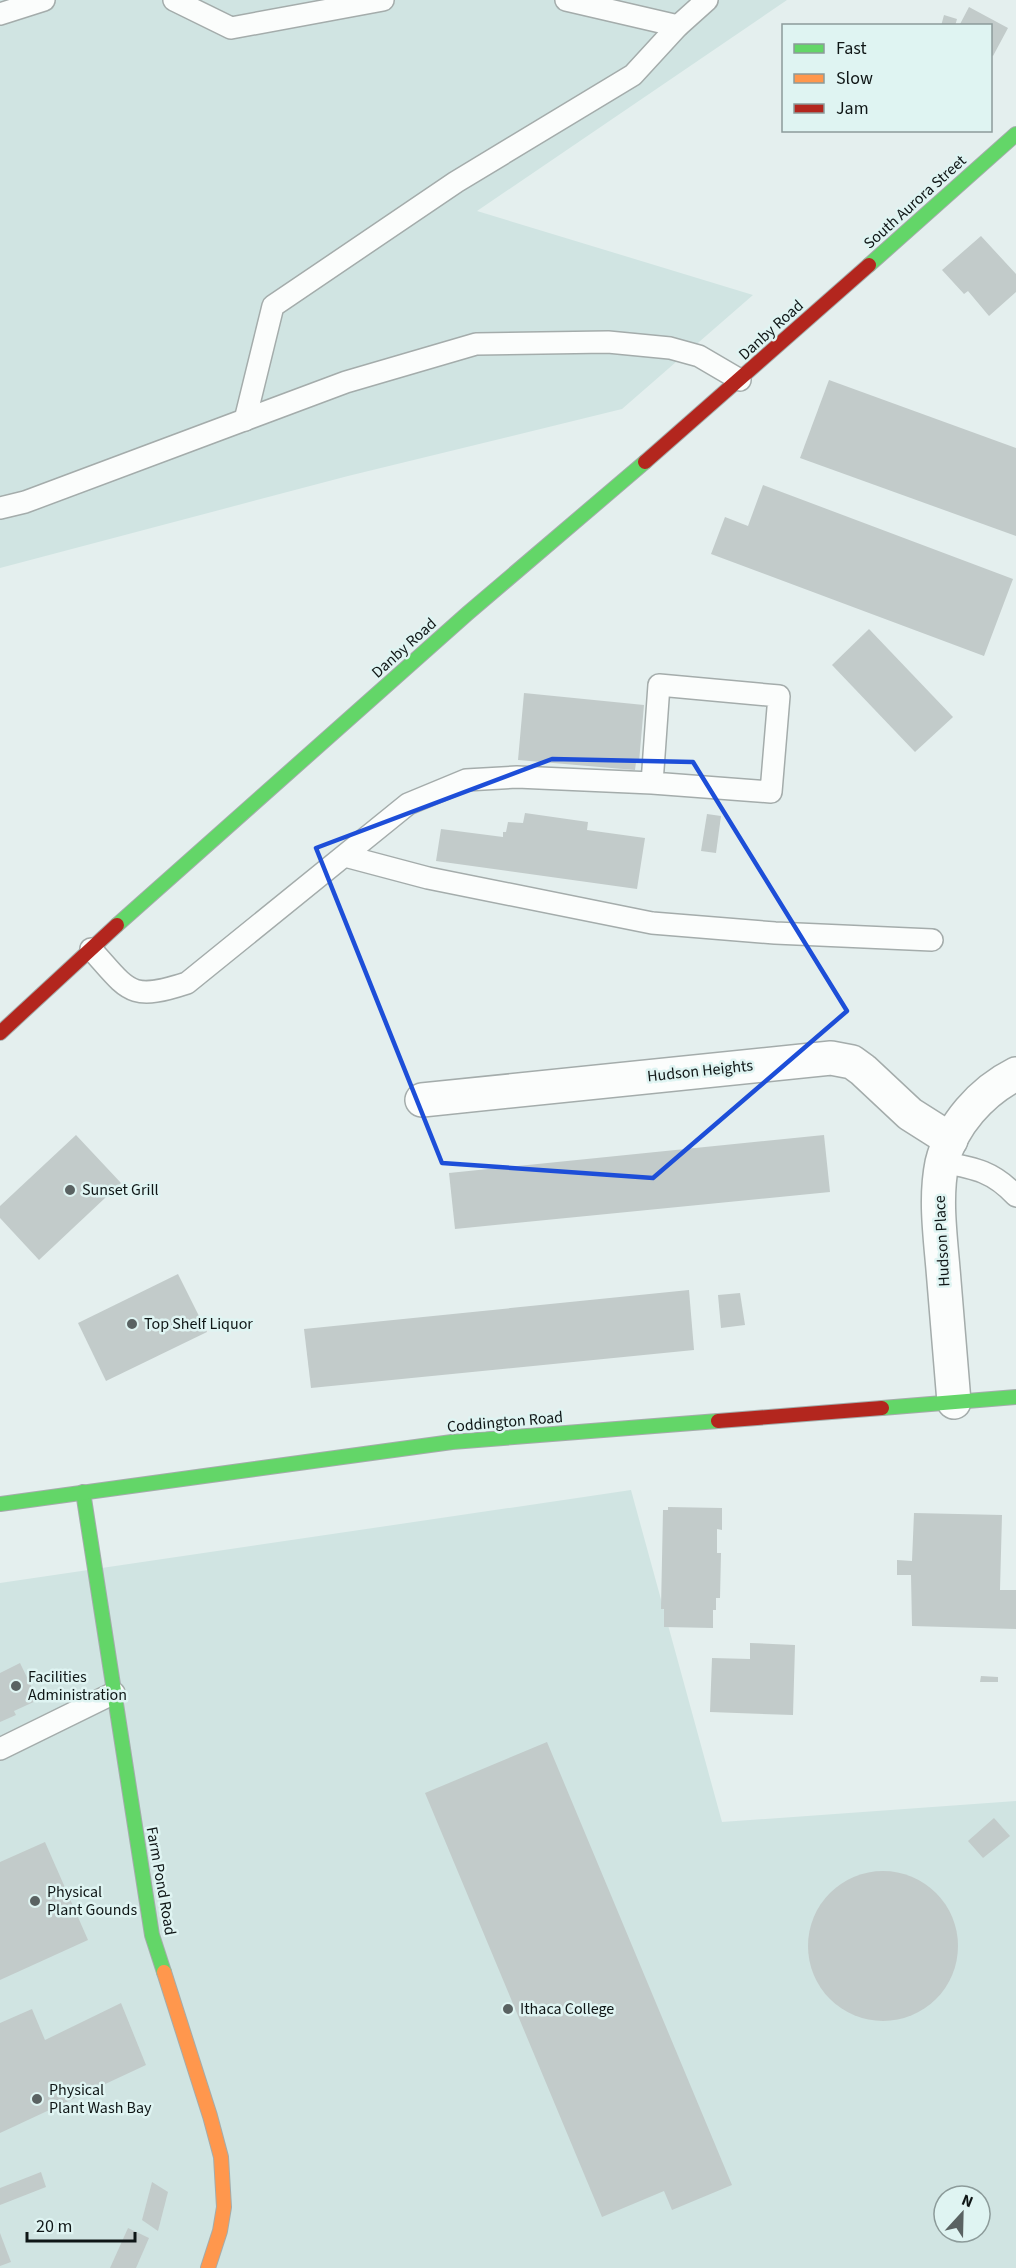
<svg xmlns="http://www.w3.org/2000/svg" width="1016" height="2268" viewBox="0 0 1016 2268" font-family="'Source Sans 3',sans-serif">
<style>
.built{fill:#d0e4e2;fill-rule:evenodd}
.building{fill:#c2cbca}
.lines{fill:none;stroke-linecap:round;stroke-linejoin:round}
.lane-casing{stroke:#a4acab;stroke-width:24}
.street-casing{stroke:#a4acab;stroke-width:36}
.fast-casing{stroke:#a4acab;stroke-width:16}
.slow-casing{stroke:#a4acab;stroke-width:16}
.jam-casing{stroke:#a4acab;stroke-width:16}
.lane{stroke:#fbfdfc;stroke-width:21}
.street{stroke:#fbfdfc;stroke-width:33}
.fast{stroke:#63d668;stroke-width:14}
.slow{stroke:#ff974d;stroke-width:14}
.jam{stroke:#b3261e;stroke-width:14}
.marked{fill:none;stroke:#1d4ed8;stroke-width:4.5;stroke-linejoin:round}
.poi-dot{fill:#5a6262;stroke:#dff4f2;stroke-width:2}
.labels{text-anchor:middle;dominant-baseline:central;stroke-width:5;stroke-linejoin:round;paint-order:stroke}
.street-label{font-size:16px;fill:#0f1616;stroke:#dff4f2}
.poi-label{font-size:16px;fill:#0f1616;stroke:#dff4f2;text-anchor:start}
</style>
<rect width="100%" height="100%" fill="#e4efee"/>
<!-- built -->
<g class="built">
<polygon points="0,0 787,0 477,211 753,295 622,409 348,476 0,568"/>
<path d="M631,1490L722,1822L1016,1801V2268H0V1583ZM944,2196H980V2232H944Z"/>
</g>
<!-- building -->
<g class="building">
<polygon points="969,7 1008,28 993,56 990,54 990,26 959,26"/>
<polygon points="944,15 957,19 955,26 941,26"/>
<polygon points="981,236 1016,274 1016,292 989,316 968,291 964,294 942,270"/>
<polygon points="829,380 1016,448 1016,536 800,458"/>
<polygon points="763,485 1013,579 984,656 711,554 725,517 748,526"/>
<polygon points="869,629 953,717 915,752 832,665"/>
<polygon points="524,693 644,705 639,762 636,762 635,770 518,760"/>
<polygon points="525,813 588,822 587,830 645,838 637,889 436,861 441,829 503,837 503,832 506,832 508,822 523,823"/>
<polygon points="707,814 721,816 716,853 701,851"/>
<polygon points="76,1135 121,1183 39,1260 0,1218 0,1206"/>
<polygon points="824,1135 830,1192 455,1229 449,1173"/>
<polygon points="178,1274 207,1332 106,1381 78,1323"/>
<polygon points="689,1290 694,1350 311,1388 304,1329"/>
<polygon points="740,1293 745,1325 721,1328 718,1295"/>
<polygon points="668,1507 722,1508 722,1530 717,1529 717,1553 721,1553 720,1598 716,1598 716,1610 713,1610 713,1628 664,1627 664,1609 661,1609 663,1510 668,1510"/>
<polygon points="914,1513 1002,1515 1000,1590 1016,1590 1016,1629 912,1626 911,1575 897,1575 897,1560 912,1561"/>
<polygon points="750,1643 795,1645 793,1715 710,1712 712,1658 750,1659"/>
<polygon points="20,1663 38,1700 14,1711 16,1715 0,1722 0,1673"/>
<polygon points="981,1676 998,1677 998,1682 980,1682"/>
<polygon points="547,1742 732,2185 672,2210 664,2191 602,2217 425,1793"/>
<polygon points="994,1818 1010,1836 983,1858 968,1841"/>
<polygon points="45,1842 88,1940 0,1980 0,1862"/>
<circle cx="883" cy="1946" r="75"/>
<polygon points="121,2003 146,2065 0,2133 0,2023 32,2009 45,2040"/>
<polygon points="41,2172 46,2187 0,2205 0,2188"/>
<polygon points="152,2182 168,2192 158,2231 142,2220"/>
<polygon points="128,2228 149,2238 136,2268 110,2268"/>
<polygon points="0,2233 11,2262 0,2266"/>
</g>
<g class="lines">
<!-- lane casing -->
<g class="lane-casing">
<g id="lane">
<polyline points="174,0 231,28 383,0"/>
<polyline points="566,0 678,26"/>
<polyline points="0,14 44,0"/>
<polyline points="245,420 273,306 456,182 633,75 678,26 707,0"/>
<polyline points="0,508 25,502 346,382 476,344 608,342 670,348 699,356 740,380"/>
<polyline points="345,856 428,878 652,923 775,933 932,940"/>
<path d="M91,949C129,991 129,1002 187,983L408,804L466,780L517,777L652,783L771,792L779,696L659,685L652,783"/>
<path d="M942,1162C974,1168 993,1171 1016,1196"/>
<polyline points="0,1749 114,1693"/>
</g>
</g>
<!-- street casing -->
<g class="street-casing">
<g id="street">
<polyline points="422,1100 831,1058 852,1062 863,1070 910,1114 951,1140"/>
<path d="M954,1402C950,1358 947,1313 943,1269C940,1234 935,1197 942,1163C951,1125 982,1091 1016,1074"/>
</g>
</g>
<!-- fast casing -->
<g class="fast-casing">
<g id="fast">
<polyline points="869,265 1016,134"/>
<polyline points="117,925 468,613 645,462"/>
<polyline points="882,1408 1016,1397"/>
<polyline points="83,1492 152,1935 164,1972"/>
<polyline points="0,1504 452,1442 718,1421"/>
</g>
</g>
<!-- slow casing -->
<g class="slow-casing">
<polyline id="slow" points="164,1972 210,2116 221,2157 224,2207 220,2231 208,2268"/>
</g>
<!-- jam casing -->
<g class="jam-casing">
<g id="jam">
<polyline points="645,462 869,265"/>
<polyline points="0,1033 117,925"/>
<polyline points="718,1421 882,1408"/>
</g>
</g>
<!-- lane -->
<use href="#lane" class="lane"/>
<!-- street -->
<use href="#street" class="street"/>
<!-- fast -->
<use href="#fast" class="fast"/>
<!-- slow -->
<use href="#slow" class="slow"/>
<!-- jam -->
<use href="#jam" class="jam"/>
</g>
<!-- marked area -->
<path class="marked" d="M552,759L693,762L847,1011L653,1178L442,1163L316,848Z"/>
<!-- markers -->
<g class="poi-dot">
<circle cx="70" cy="1190" r="6"/>
<circle cx="132" cy="1324" r="6"/>
<circle cx="16" cy="1686" r="6"/>
<circle cx="35" cy="1901" r="6"/>
<circle cx="508" cy="2009" r="6"/>
<circle cx="37" cy="2099" r="6"/>
</g>
<g class="labels">
<!-- street labels -->
<g class="street-label">
<text transform="translate(915 202) rotate(-42)">South Aurora Street</text>
<text transform="translate(771 330) rotate(-42)">Danby Road</text>
<text transform="translate(404 648) rotate(-42)">Danby Road</text>
<text transform="translate(700 1071) rotate(-6)">Hudson Heights</text>
<text transform="translate(942 1241) rotate(-93)">Hudson Place</text>
<text transform="translate(505 1422) rotate(-5)">Coddington Road</text>
<text transform="translate(161 1881) rotate(80)">Farm Pond Road</text>
</g>
<!-- poi labels -->
<g class="poi-label">
<text x="82" y="1190">Sunset Grill</text>
<text x="144" y="1324">Top Shelf Liquor</text>
<text x="28" y="1677">Facilities<tspan x="28" dy="18">Administration</tspan></text>
<text x="47" y="1892">Physical<tspan x="47" dy="18">Plant Gounds</tspan></text>
<text x="520" y="2009">Ithaca College</text>
<text x="49" y="2090">Physical<tspan x="49" dy="18">Plant Wash Bay</tspan></text>
</g>
</g>
<!-- legend -->
<rect x="782" y="24" width="210" height="108" fill="#dff4f2" stroke="#8c9b9a" stroke-width="1.5"/>
<rect x="794" y="44" width="30" height="9" fill="#63d668" stroke="#8c9b9a" stroke-width="1.5"/>
<text x="836" y="54" font-size="18" fill="#0f1616">Fast</text>
<rect x="794" y="74" width="30" height="9" fill="#ff974d" stroke="#8c9b9a" stroke-width="1.5"/>
<text x="836" y="84" font-size="18" fill="#0f1616">Slow</text>
<rect x="794" y="104" width="30" height="9" fill="#b3261e" stroke="#8c9b9a" stroke-width="1.5"/>
<text x="836" y="114" font-size="18" fill="#0f1616">Jam</text>
<!-- north arrow -->
<g transform="translate(962 2214) rotate(22)"><circle r="28" fill="#dff4f2" stroke="#8c9b9a" stroke-width="1.5"/>
<path d="M0-4.5L10 22L0 15L-10 22Z" fill="#5a6262"/>
<text y="-9" font-size="16" font-weight="bold" text-anchor="middle" fill="#0f1616">N</text>
</g>
<!-- scale -->
<path d="M27 2232v9h108v-9" fill="none" stroke="#0f1616" stroke-width="3"/>
<text x="36" y="2232" font-size="18" fill="#0f1616" stroke="#dff4f2" stroke-width="4.5" paint-order="stroke">20 m</text>
</svg>
